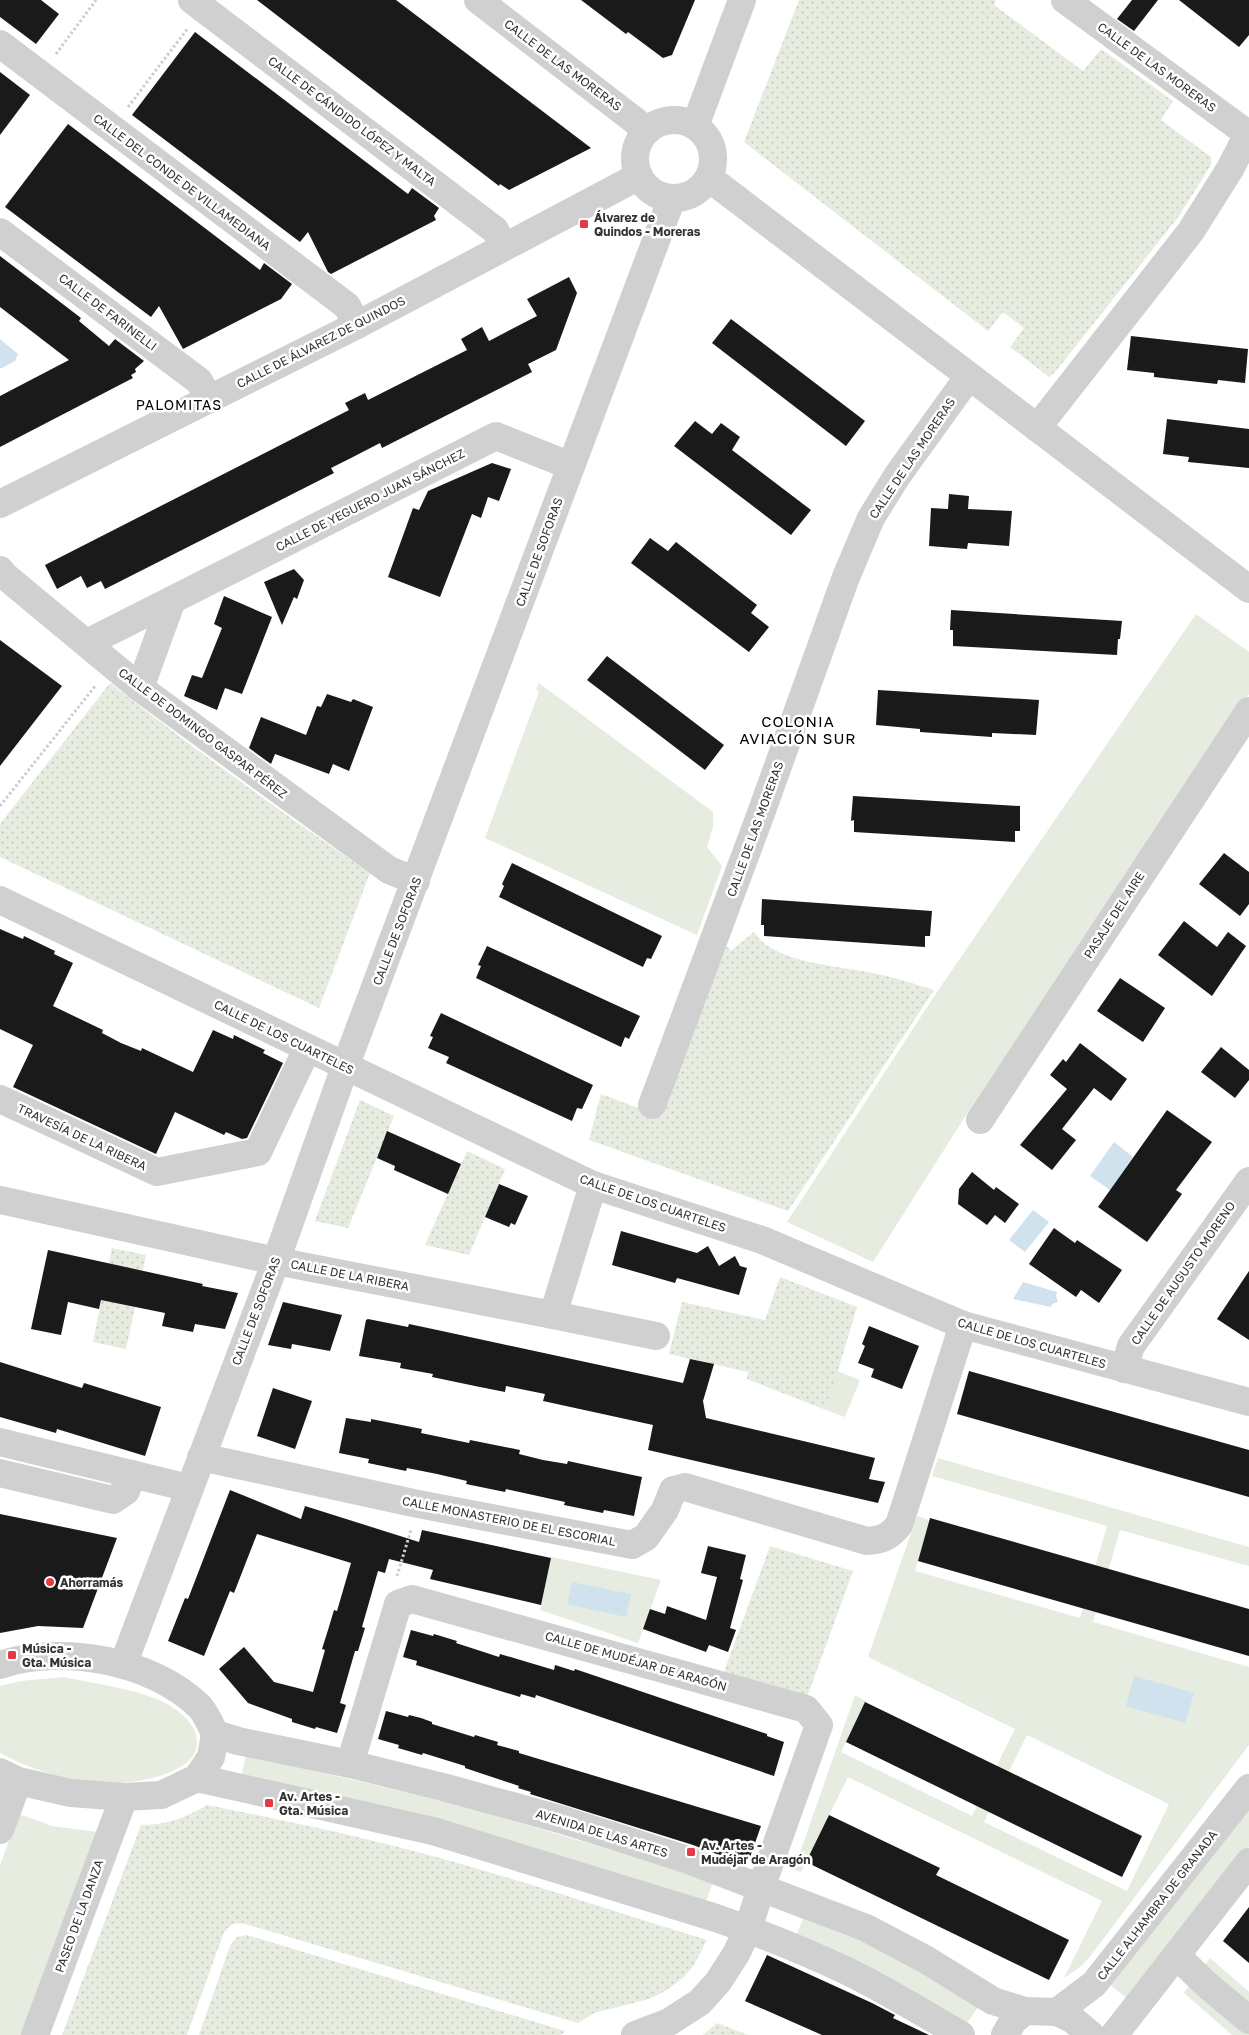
<svg xmlns="http://www.w3.org/2000/svg" width="1249" height="2035" viewBox="0 0 1249 2035" font-family="'Golos Text',sans-serif">
<style>
.grass{fill:url(#grass-dots)}
.green{fill:#e6ecdf;fill-rule:evenodd}
.water{fill:#cfe2ee}
.building{fill:#1a1a1a}
.lines{fill:none;stroke-linecap:round;stroke-linejoin:round}
.path{stroke:#cdcdcd;stroke-width:3;stroke-dasharray:2.5 2.5;stroke-linecap:butt}
.minor{stroke:#d0d0d0;stroke-width:28}
.poi-dot{fill:#e63946;stroke:#fff;stroke-width:2}
.labels{text-anchor:middle;dominant-baseline:central;stroke-width:5;stroke-linejoin:round;paint-order:stroke}
.street-label{font-size:12px;fill:#333;stroke:#fff}
.poi-label{font-size:12px;font-weight:bold;fill:#333;stroke:#fff;text-anchor:start}
.neighbourhood-label{font-size:14px;letter-spacing:1px;fill:#000;stroke:#fff}
.quarter-label{font-size:15px;letter-spacing:1px;fill:#000;stroke:#fff}
</style>
<defs>
<pattern id="grass-dots" width="8" height="8" patternUnits="userSpaceOnUse" patternTransform="scale(1.25)"><rect width="8" height="8" fill="#e6ecdf"/><path d="M2 2h.1M6 6h.1" fill="none" stroke="#c6cbc0" stroke-width="1.8" stroke-linecap="round"/></pattern>
</defs>
<rect width="100%" height="100%" fill="#fff"/>
<!-- grass -->
<g class="grass">
<polygon points="799,0 996,0 994,5 1083,71 1101,49 1173,101 1161,120 1211,157 1211,165 1179,216 1056,371 1049,377 1010,347 1024,328 1003,312 988,331 744,142"/>
<path d="M110,683C194,749 281,812 370,873L319,1008L0,857V824Z"/>
<path d="M754,932C774,965 847,966 882,975C900,979 917,985 934,990L788,1211L589,1140L601,1094L662,1117L723,948L728,947L731,951Z"/>
<polygon points="360,1100 394,1116 348,1228 315,1221"/>
<polygon points="467,1151 505,1169 469,1255 425,1245"/>
<polygon points="112,1248 146,1255 126,1349 93,1342"/>
<polygon points="780,1277 857,1307 826,1410 747,1379 748,1372 669,1354 682,1302 765,1320"/>
<polygon points="770,1546 853,1571 806,1700 724,1672"/>
<path d="M207,1805C276,1819 345,1833 414,1851C512,1877 609,1910 707,1940L694,1965L683,1978L667,1990L649,1999L594,2013L578,2023L242,1923L232,1924L224,1932L187,2035H62L141,1825C166,1825 186,1818 207,1805Z"/>
<polygon points="247,1935 565,2031 561,2035 199,2035 230,1946 237,1937"/>
<polygon points="717,2023 748,2035 703,2035"/>
</g>
<!-- green -->
<g class="green">
<polygon points="1196,614 1249,652 1249,694 968,1112 873,1262 787,1222 937,992"/>
<polygon points="539,683 713,812 713,827 707,847 722,866 697,935 485,838 539,692 536,689"/>
<polygon points="837,1371 860,1380 845,1417 826,1410"/>
<path d="M938,1458L1249,1547V1566L1120,1530L1093,1622L1249,1667V1745L1089,1958L1079,1968L1064,1978L1102,1901L848,1777L801,1872L794,1870L855,1695L866,1701L841,1752L972,1816L1015,1729L868,1657L917,1516L929,1520L915,1571L1080,1618L1107,1526L932,1476ZM1027,1735L1169,1804L1127,1891L984,1822Z"/>
<polygon points="551,1557 661,1580 638,1643 540,1610"/>
<path d="M64,1677C96,1684 139,1689 167,1704C181,1712 196,1724 197,1741C199,1776 127,1785 101,1783C66,1780 31,1770 0,1753V1686L21,1681Z"/>
<polygon points="246,1755 439,1800 558,1834 713,1882 705,1904 241,1778"/>
<polygon points="1249,1807 1249,1847 1128,1999 1110,1985"/>
<polygon points="19,1814 52,1826 98,1832 22,2035 0,2035 0,1865"/>
<polygon points="803,1919 860,1941 918,1970 979,2006 967,2023 907,1988 854,1959 796,1936"/>
<polygon points="1210,1958 1249,1992 1249,2035 1232,2035 1184,1993"/>
</g>
<!-- water -->
<g class="water">
<polygon points="0,339 18,354 15,361 2,368 0,368"/>
<polygon points="1114,1142 1133,1157 1110,1190 1090,1176"/>
<polygon points="1033,1210 1049,1222 1025,1252 1009,1240"/>
<polygon points="1023,1282 1057,1292 1056,1296 1058,1302 1052,1304 1051,1307 1013,1299"/>
<polygon points="572,1582 631,1594 626,1617 567,1604"/>
<polygon points="1134,1676 1194,1693 1185,1723 1126,1706"/>
</g>
<!-- building -->
<g class="building">
<polygon points="0,0 41,0 59,14 36,44 0,17"/>
<polygon points="257,0 396,0 591,148 509,190 500,184 499,186"/>
<polygon points="581,0 695,0 672,55 663,58 628,32 626,34"/>
<polygon points="1132,0 1158,0 1134,31 1117,19"/>
<polygon points="1179,0 1249,0 1249,35 1239,47"/>
<polygon points="195,32 408,194 412,188 439,208 434,216 436,220 331,274 328,272 308,232 300,242 132,115"/>
<polygon points="0,72 30,95 0,135"/>
<polygon points="68,124 260,270 264,263 292,284 281,299 183,349 159,306 151,317 5,207"/>
<polygon points="0,256 81,318 79,321 109,346 115,339 144,361 135,369 136,372 131,375 133,378 0,447 0,396 69,360 0,307"/>
<polygon points="569,277 577,293 556,350 528,364 532,372 382,448 380,443 351,458 331,468 334,473 105,589 101,581 87,588 81,576 57,589 45,565 349,410 345,403 365,393 368,400 467,350 461,339 482,327 489,341 537,316 527,299"/>
<polygon points="731,319 865,421 846,446 712,343"/>
<polygon points="1131,336 1248,349 1245,383 1218,380 1217,384 1154,377 1154,373 1127,370"/>
<polygon points="1167,419 1249,429 1249,468 1188,462 1189,457 1163,454"/>
<polygon points="695,421 712,434 721,423 740,437 732,450 811,510 791,535 674,446"/>
<polygon points="492,463 511,469 499,501 488,497 481,518 472,514 440,597 388,577 413,508 419,510 428,491"/>
<polygon points="949,494 969,496 968,509 1012,511 1009,546 968,543 967,549 929,546 931,508 948,509"/>
<polygon points="650,538 668,551 676,542 757,605 751,613 769,627 749,652 631,563"/>
<polygon points="294,569 304,580 297,599 294,597 282,625 264,582"/>
<polygon points="224,596 272,617 242,694 225,688 217,710 184,696 192,675 202,678 222,628 214,624"/>
<polygon points="951,610 1122,621 1120,639 1118,639 1117,655 953,646 953,630 950,630"/>
<polygon points="0,640 62,686 0,766"/>
<polygon points="607,656 724,745 705,770 587,680"/>
<polygon points="878,690 1039,700 1036,735 992,733 992,737 920,732 920,729 876,725"/>
<polygon points="327,694 351,702 353,699 373,707 349,771 333,764 329,774 275,754 271,764 249,748 261,717 306,735 317,706 321,707"/>
<polygon points="853,796 1020,806 1020,831 1015,831 1015,842 854,832 854,820 851,821"/>
<polygon points="1224,853 1249,872 1249,904 1240,916 1199,884"/>
<polygon points="512,863 662,936 651,959 647,958 643,967 499,897 504,886 502,884"/>
<polygon points="762,899 932,911 930,936 925,936 925,947 764,936 764,925 761,925"/>
<polygon points="1184,921 1217,947 1228,932 1246,946 1212,996 1158,955"/>
<polygon points="0,929 23,939 24,936 55,951 54,954 73,963 53,1006 103,1030 102,1033 121,1043 141,1051 142,1048 193,1072 213,1030 233,1039 234,1035 265,1050 263,1053 283,1063 247,1138 242,1139 226,1132 224,1135 175,1112 156,1154 13,1087 33,1045 0,1029"/>
<polygon points="487,946 640,1016 629,1039 625,1037 621,1047 476,978 481,966 478,965"/>
<polygon points="1120,978 1165,1008 1143,1042 1097,1011"/>
<polygon points="441,1013 593,1085 582,1109 577,1108 572,1121 446,1063 449,1057 428,1048 433,1037 430,1036"/>
<polygon points="1080,1043 1127,1079 1111,1101 1094,1088 1062,1129 1076,1140 1052,1170 1020,1145 1067,1089 1050,1075 1063,1059 1066,1062"/>
<polygon points="1221,1047 1249,1070 1249,1080 1235,1098 1201,1072"/>
<polygon points="1167,1110 1212,1142 1176,1190 1182,1194 1147,1242 1098,1207"/>
<polygon points="387,1131 461,1164 448,1194 394,1170 395,1166 377,1158"/>
<polygon points="972,1172 994,1190 996,1187 1019,1204 1005,1223 995,1215 987,1225 958,1204 959,1189"/>
<polygon points="499,1184 528,1196 515,1225 511,1223 509,1227 485,1217"/>
<polygon points="1054,1228 1075,1243 1077,1240 1122,1270 1099,1303 1081,1290 1076,1297 1029,1264"/>
<polygon points="621,1231 697,1253 708,1246 719,1266 735,1256 740,1266 747,1268 739,1295 677,1278 675,1283 612,1265"/>
<polygon points="48,1250 203,1284 202,1286 238,1293 225,1329 195,1324 193,1332 162,1326 165,1313 101,1300 99,1309 68,1302 61,1335 31,1329"/>
<polygon points="1249,1271 1249,1340 1217,1319"/>
<polygon points="283,1302 342,1315 330,1351 292,1344 291,1349 268,1345"/>
<polygon points="368,1319 408,1327 409,1324 442,1331 683,1383 690,1359 714,1364 703,1401 706,1418 875,1458 869,1479 885,1482 878,1503 648,1450 653,1425 543,1401 545,1394 506,1386 505,1392 475,1386 432,1377 433,1374 400,1368 401,1363 359,1356 366,1320"/>
<polygon points="869,1326 919,1346 902,1389 871,1377 874,1369 858,1363 865,1346 862,1344"/>
<polygon points="0,1362 82,1388 84,1383 161,1407 145,1456 57,1429 56,1433 0,1417"/>
<polygon points="969,1371 1249,1450 1249,1497 957,1414"/>
<polygon points="273,1388 312,1401 295,1449 257,1436"/>
<polygon points="346,1418 371,1422 371,1419 422,1429 421,1433 469,1443 470,1440 520,1450 519,1454 543,1460 567,1464 568,1461 642,1477 634,1516 604,1510 603,1513 564,1505 565,1502 506,1489 505,1492 466,1484 467,1481 437,1474 407,1468 406,1471 368,1463 369,1459 339,1453"/>
<polygon points="230,1490 301,1519 305,1506 419,1542 422,1530 551,1558 541,1605 430,1579 433,1570 389,1559 385,1573 378,1571 362,1627 365,1628 358,1651 355,1651 340,1703 346,1705 337,1733 316,1727 315,1729 292,1722 292,1719 248,1703 219,1669 244,1647 274,1682 313,1692 325,1650 322,1649 328,1630 334,1610 337,1611 351,1563 257,1534 234,1593 230,1591 204,1656 168,1641 185,1598 188,1599"/>
<polygon points="0,1514 117,1538 83,1628 38,1626 0,1633"/>
<polygon points="930,1518 1249,1609 1249,1656 918,1561"/>
<polygon points="708,1546 746,1555 740,1579 743,1580 730,1628 736,1630 728,1652 709,1645 706,1652 643,1629 650,1609 665,1614 667,1606 706,1620 717,1577 701,1573"/>
<polygon points="411,1630 433,1636 434,1634 457,1641 456,1643 499,1657 500,1654 554,1670 555,1665 574,1671 575,1669 767,1734 767,1736 784,1742 774,1776 536,1695 535,1698 521,1694 520,1697 416,1665 417,1661 403,1657"/>
<polygon points="865,1702 1142,1836 1122,1877 846,1742"/>
<polygon points="386,1711 408,1717 409,1715 421,1718 432,1722 432,1724 474,1737 475,1735 498,1742 497,1745 519,1751 519,1753 761,1826 749,1860 736,1857 735,1861 693,1845 530,1794 531,1792 518,1788 519,1786 465,1768 465,1766 423,1753 422,1755 398,1748 399,1745 378,1739"/>
<polygon points="829,1815 940,1868 936,1875 1069,1940 1049,1980 806,1862"/>
<polygon points="1249,1907 1249,1963 1223,1941"/>
<polygon points="767,1955 872,2003 895,2015 893,2018 929,2035 822,2035 745,2001"/>
</g>
<g class="lines">
<!-- path -->
<g class="path">
<polyline points="56,54 96,0"/>
<polyline points="128,107 188,28"/>
<polyline points="0,806 96,685"/>
<polyline points="397,1576 411,1530"/>
</g>
<!-- minor -->
<g class="minor">
<polyline points="192,0 495,230 504,247"/>
<polyline points="478,0 647,130"/>
<polyline points="1065,0 1248,134"/>
<polyline points="0,44 347,306 357,325"/>
<circle cx="674" cy="159" r="39"/>
<polyline points="695,126 742,0"/>
<polyline points="709,178 1249,589"/>
<polyline points="0,232 199,381 209,399"/>
<polyline points="1037,428 1191,231 1230,169 1249,132"/>
<polyline points="0,504 357,325 639,176"/>
<polyline points="0,570 5,576 140,688 389,870 416,881"/>
<polyline points="87,643 496,436 571,466"/>
<polyline points="140,688 172,600"/>
<polyline points="0,900 593,1185 762,1240 963,1325 1249,1402"/>
<polyline points="0,1099 157,1172 258,1152 307,1049"/>
<polyline points="652,1105 760,816 846,577 871,518 897,476 969,376"/>
<polyline points="980,1120 1249,711"/>
<polyline points="0,1200 276,1261 553,1315 593,1185"/>
<polyline points="553,1315 656,1336"/>
<polyline points="1124,1369 1131,1346 1249,1181"/>
<polyline points="0,1442 189,1488"/>
<path d="M201,1457L418,1504L632,1545L646,1537L665,1510L673,1490L685,1487L867,1541C882,1540 889,1537 899,1525L963,1325"/>
<polyline points="0,1473 113,1500 126,1491 132,1474"/>
<path d="M0,1665C62,1644 152,1660 200,1707C206,1714 211,1725 215,1734L211,1757L197,1778L161,1795L124,1797L71,1793L18,1781L0,1772"/>
<polyline points="123,1665 276,1261 345,1067 672,198"/>
<polyline points="215,1734 238,1741 350,1764 443,1787 563,1820 688,1860 866,1928 925,1959 993,2001 1025,2011 1057,2012 1072,2019 1091,2035"/>
<polyline points="350,1764 398,1604 412,1599 806,1709 819,1725 761,1888 748,1929 736,1954 718,1982 700,2002 669,2022 635,2035"/>
<path d="M197,1778L433,1831L716,1918C760,1933 805,1951 847,1971C886,1990 923,2013 961,2035"/>
<polyline points="0,1830 18,1781"/>
<polyline points="1177,1956 1207,1985 1249,2020"/>
<polyline points="1057,2012 1094,1984 1249,1788"/>
<polyline points="35,2035 124,1797"/>
<polyline points="1005,2035 1013,2021 1025,2011"/>
<polyline points="1114,2035 1249,1862"/>
</g>
</g>
<!-- markers -->
<g class="poi-dot">
<rect x="579" y="219" width="10" height="10" rx="2.5"/>
<circle cx="50" cy="1582" r="5"/>
<rect x="7" y="1650" width="10" height="10" rx="2.5"/>
<rect x="264" y="1798" width="10" height="10" rx="2.5"/>
<rect x="686" y="1847" width="10" height="10" rx="2.5"/>
</g>
<g class="labels">
<!-- street labels -->
<g class="street-label">
<text transform="translate(563 65) rotate(37)">CALLE DE LAS MORERAS</text>
<text transform="translate(1157 67) rotate(36)">CALLE DE LAS MORERAS</text>
<text transform="translate(352 121) rotate(37)">CALLE DE CÁNDIDO LÓPEZ Y MALTA</text>
<text transform="translate(182 182) rotate(37)">CALLE DEL CONDE DE VILLAMEDIANA</text>
<text transform="translate(108 312) rotate(37)">CALLE DE FARINELLI</text>
<text transform="translate(321 342) rotate(-27)">CALLE DE ÁLVAREZ DE QUINDOS</text>
<text transform="translate(912 458) rotate(-56)">CALLE DE LAS MORERAS</text>
<text transform="translate(370 500) rotate(-27)">CALLE DE YEGUERO JUAN SÁNCHEZ</text>
<text transform="translate(539 552) rotate(-70)">CALLE DE SOFORAS</text>
<text transform="translate(203 733) rotate(37)">CALLE DE DOMINGO GASPAR PÉREZ</text>
<text transform="translate(755 829) rotate(-70)">CALLE DE LAS MORERAS</text>
<text transform="translate(1114 915) rotate(-57)">PASAJE DEL AIRE</text>
<text transform="translate(397 931) rotate(-69)">CALLE DE SOFORAS</text>
<text transform="translate(284 1037) rotate(26)">CALLE DE LOS CUARTELES</text>
<text transform="translate(82 1137) rotate(25)">TRAVESÍA DE LA RIBERA</text>
<text transform="translate(653 1203) rotate(19)">CALLE DE LOS CUARTELES</text>
<text transform="translate(1183 1273) rotate(-55)">CALLE DE AUGUSTO MORENO</text>
<text transform="translate(350 1275) rotate(11)">CALLE DE LA RIBERA</text>
<text transform="translate(256 1311) rotate(-69)">CALLE DE SOFORAS</text>
<text transform="translate(1032 1343) rotate(16)">CALLE DE LOS CUARTELES</text>
<text transform="translate(509 1521) rotate(11)">CALLE MONASTERIO DE EL ESCORIAL</text>
<text transform="translate(636 1661) rotate(16)">CALLE DE MUDÉJAR DE ARAGÓN</text>
<text transform="translate(602 1833) rotate(17)">AVENIDA DE LAS ARTES</text>
<text transform="translate(1157 1905) rotate(-52)">CALLE ALHAMBRA DE GRANADA</text>
<text transform="translate(79 1916) rotate(-70)">PASEO DE LA DANZA</text>
</g>
<!-- poi labels -->
<g class="poi-label">
<text x="594" y="217">Álvarez de<tspan x="594" dy="14">Quindos - Moreras</tspan></text>
<text x="60" y="1582">Ahorramás</text>
<text x="22" y="1648">Música -<tspan x="22" dy="14">Gta. Música</tspan></text>
<text x="279" y="1796">Av. Artes -<tspan x="279" dy="14">Gta. Música</tspan></text>
<text x="701" y="1845">Av. Artes -<tspan x="701" dy="14">Mudéjar de Aragón</tspan></text>
</g>
<!-- neighbourhood labels -->
<g class="neighbourhood-label">
<text x="179" y="404">PALOMITAS</text>
</g>
<!-- quarter labels -->
<g class="quarter-label">
<text x="798" y="721">COLONIA<tspan x="798" dy="17">AVIACIÓN SUR</tspan></text>
</g>
</g>
</svg>
